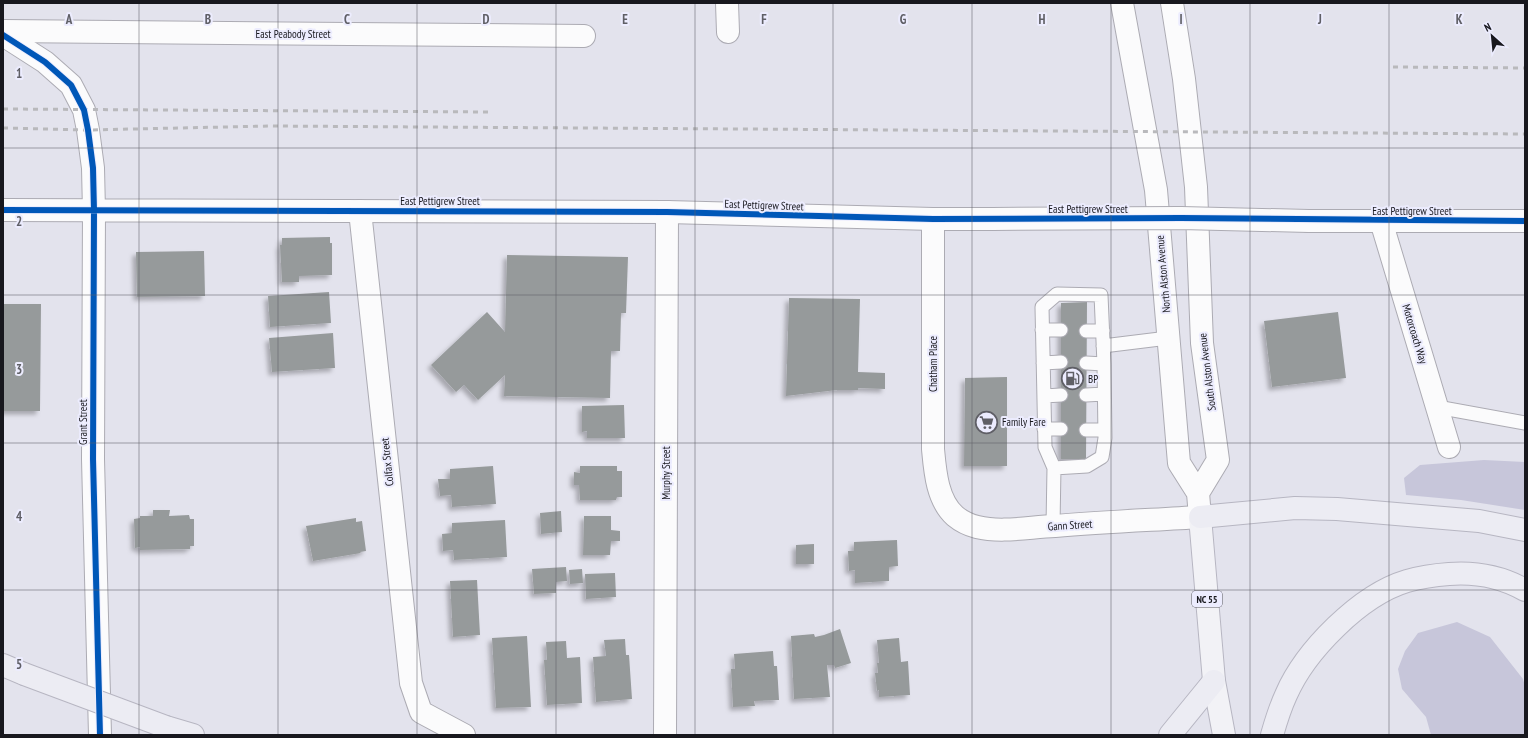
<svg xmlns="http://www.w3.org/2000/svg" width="1528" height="738" viewBox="0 0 1528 738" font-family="'PT Sans Narrow',sans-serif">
<defs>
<filter id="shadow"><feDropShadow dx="-3.5" dy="3.5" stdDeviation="2" flood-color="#0004"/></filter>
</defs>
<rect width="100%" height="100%" fill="#e3e3ed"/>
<!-- green -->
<path fill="#c7c6da" d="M1484,460L1525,462V510L1461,500L1406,495L1404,478L1420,465Z
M1457,622L1490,637L1523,679L1525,686V735H1431L1426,717L1402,689L1398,669L1405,651L1418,633Z"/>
<!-- building -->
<path fill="#969a9b" filter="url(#shadow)" d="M330,237V243H332V275L299,276V282H282L280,245H282V238Z
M204,251L205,296L137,297L136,252Z
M507,255L628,257L626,313H621L620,351H611L610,398L504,396L505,375L478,400L464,385L456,392L431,365L487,312L505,332Z
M329,292L331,323L270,327L268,296Z
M789,298L860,299L858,372L885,373V389L858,388V390H837L786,396Z
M1087,302L1086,459H1061V303Z
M3,304H41L40,411H3Z
M1338,312L1346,378L1272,387L1264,321Z
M333,333L335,368L272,372L269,338Z
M1007,377V466H964L965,378Z
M624,405L625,438H587V431L582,432V406Z
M493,466L496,504L452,507L451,495L440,496L438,479H450V469Z
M580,466H617V471H622V497H617L616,500H580L579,485H574V472L580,473Z
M153,510H170L169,516L189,515L190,519H194V546H190V549L140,550V547L135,548L134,519L140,518V516H153Z
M561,511L562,532L541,534L540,513Z
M584,516H611V530L620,531V541H611L610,555H583Z
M356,518V522L362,521L366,551L360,552L361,553L313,561L306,526Z
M505,520L507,557L454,560L453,550L443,551L442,534L452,533V523Z
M897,540L898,566L889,567V581L855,583V570L849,571L848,551H854V542Z
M814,544V564H796V545Z
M566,567L567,581L556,582V593L534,594L532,569Z
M582,569L583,583L570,584L569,570Z
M615,573L616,597L586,599L585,574Z
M477,580L480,635L453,637L450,581Z
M840,629L851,663L835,668L834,665H827L830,697L794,699L791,636L814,634L815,637L824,635Z
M527,636L531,707L496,708L492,638Z
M899,638L901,662L908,661L910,695L879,697V690L877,691L875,673H878L877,663H879L877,640Z
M625,639L626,655H629L632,699L596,702L593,657L606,656L604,640Z
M566,641L567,658L580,657L582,703L547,705L544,660H547L546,642Z
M773,651L774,666H777L779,700L754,701L755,706L733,707L731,669H735L734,654Z"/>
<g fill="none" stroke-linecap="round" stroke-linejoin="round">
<defs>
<path id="service" d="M1042,330H1061
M1086,331H1103
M1103,346L1168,338
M1043,363L1061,362
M1086,363L1104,364
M1086,395L1104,394
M1044,396L1061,395
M1437,407L1525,423
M1044,429H1061
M1086,430H1104
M1053,526L1054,468L1045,447L1042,307L1057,294L1101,295L1104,364L1105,438L1102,457L1087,466L1054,468"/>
<path id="minor" d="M727,3L728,32
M3,31L584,36
M360,211L411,683L421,712L464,735
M1381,221L1449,447
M665,735L667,212"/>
<path id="tertiary" d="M3,35L45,62L71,85L84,110L88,130L93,168L94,211L93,459L100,735
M3,210L667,212L933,219H992
M933,219V449C935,471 937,500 955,516C961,521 969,525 977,527C1002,533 1029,527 1055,526C1103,522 1152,520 1200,517
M1309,221H1525"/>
<path id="secondary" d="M1122,3L1156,190L1179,463L1198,493
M1172,3L1184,79L1196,187L1202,343L1218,460L1198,493L1200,517"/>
<path id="primary" d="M1200,517L1214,681L1224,735"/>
<path id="motorway" d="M1200,517L1295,508L1337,509L1479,521L1525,530
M3,665L24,674
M166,727L193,735
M1170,735L1214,681
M1272,735C1276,721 1280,708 1286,695C1305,651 1360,595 1407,581C1421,577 1435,575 1449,574C1475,572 1502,577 1525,590"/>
</defs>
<!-- service casing -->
<use href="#service" stroke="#acabb3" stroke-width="15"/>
<!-- minor casing -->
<use href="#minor" stroke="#acabb3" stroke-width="24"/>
<!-- tertiary casing -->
<use href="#tertiary" stroke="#acabb3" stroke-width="24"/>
<!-- secondary casing -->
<use href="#secondary" stroke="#acabb3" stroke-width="24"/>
<!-- primary casing -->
<use href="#primary" stroke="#b7b6c2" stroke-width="24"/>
<!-- motorway casing -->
<use href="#motorway" stroke="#b7b6c2" stroke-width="24"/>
<!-- service -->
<use href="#service" stroke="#fbfbfc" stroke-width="13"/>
<!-- minor -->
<use href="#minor" stroke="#fbfbfc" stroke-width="22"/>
<!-- tertiary -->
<use href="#tertiary" stroke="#fbfbfc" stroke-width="22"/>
<!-- secondary -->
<use href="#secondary" stroke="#fbfbfc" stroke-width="22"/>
<!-- primary -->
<use href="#primary" stroke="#f2f2f6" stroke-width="22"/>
<!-- motorway -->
<use href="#motorway" stroke="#ececf3" stroke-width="22"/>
<!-- rail -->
<path stroke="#b9b9bc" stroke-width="3" stroke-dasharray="5 5" stroke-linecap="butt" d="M1393,67L1525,68
M3,109L491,112
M3,128L88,130L270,126L1525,134"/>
<defs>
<path id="tertiary-bridge" d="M992,219L1181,218L1309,221"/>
<path id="motorway-bridge" d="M24,674L166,727"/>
</defs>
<!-- tertiary-bridge casing -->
<use href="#tertiary-bridge" stroke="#acabb3" stroke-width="24" stroke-linecap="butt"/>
<!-- motorway-bridge casing -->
<use href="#motorway-bridge" stroke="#b7b6c2" stroke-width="24" stroke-linecap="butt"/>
<!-- tertiary-bridge -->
<use href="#tertiary-bridge" stroke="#fbfbfc" stroke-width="22"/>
<!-- motorway-bridge -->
<use href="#motorway-bridge" stroke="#ececf3" stroke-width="22"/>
<defs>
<path id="cycleway" d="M3,35L45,62L71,85L84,110L88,130L93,168L94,211L93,459L100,735
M3,210L667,212L933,219L1181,218L1525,221"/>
</defs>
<!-- cycleway casing -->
<use href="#cycleway" stroke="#ececfe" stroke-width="8"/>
<!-- cycleway -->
<use href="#cycleway" stroke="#0057b8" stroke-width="6"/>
</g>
<!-- grid -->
<path fill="none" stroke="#5f5f66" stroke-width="1" stroke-opacity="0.55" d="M139,3V735M278,3V735M417,3V735M556,3V735M695,3V735M833,3V735M972,3V735M1111,3V735M1250,3V735M1389,3V735M3,148H1525M3,295H1525M3,443H1525M3,590H1525"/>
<!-- icons -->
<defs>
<symbol id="fuel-ring" viewBox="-11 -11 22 22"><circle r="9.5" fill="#ececfe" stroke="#5f5f66" stroke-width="1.5"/><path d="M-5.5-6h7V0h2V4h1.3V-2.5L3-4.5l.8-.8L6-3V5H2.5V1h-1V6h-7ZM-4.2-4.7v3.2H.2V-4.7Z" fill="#5f5f66"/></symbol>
<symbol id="supermarket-ring" viewBox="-11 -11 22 22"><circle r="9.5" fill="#ececfe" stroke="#5f5f66" stroke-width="1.5"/><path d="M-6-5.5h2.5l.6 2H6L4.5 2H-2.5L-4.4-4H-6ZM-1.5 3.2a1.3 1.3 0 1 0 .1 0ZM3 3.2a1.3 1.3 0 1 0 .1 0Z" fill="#5f5f66"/></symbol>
</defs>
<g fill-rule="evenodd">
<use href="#fuel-ring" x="1060" y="366" width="25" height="25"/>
<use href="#supermarket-ring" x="974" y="410" width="25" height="25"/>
</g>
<g text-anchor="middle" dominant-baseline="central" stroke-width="4" stroke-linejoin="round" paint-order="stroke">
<!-- shield labels -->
<rect fill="#ececfe" stroke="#585861" stroke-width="1" x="1192" y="591" width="30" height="16" rx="3"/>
<g font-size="10" font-weight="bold" fill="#18181e">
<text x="1207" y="599">NC 55</text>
</g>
<!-- street labels -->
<g font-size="11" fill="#18181e" stroke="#ececfe">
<text x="293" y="34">East Peabody Street</text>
<text x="440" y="201">East Pettigrew Street</text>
<text transform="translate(764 205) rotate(2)">East Pettigrew Street</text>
<text x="1088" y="209">East Pettigrew Street</text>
<text x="1412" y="211">East Pettigrew Street</text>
<text transform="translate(1163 274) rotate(-95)">North Alston Avenue</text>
<text transform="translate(1415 334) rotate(73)">Motorcoach Way</text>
<text transform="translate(933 364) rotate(-90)">Chatham Place</text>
<text transform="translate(1207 372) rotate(-97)">South Alston Avenue</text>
<text transform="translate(83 422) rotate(-90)">Grant Street</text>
<text transform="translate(387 462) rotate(-96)">Colfax Street</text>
<text transform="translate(666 473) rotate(-90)">Murphy Street</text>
<text transform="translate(1070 525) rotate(-4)">Gann Street</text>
</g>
<!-- poi labels -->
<g font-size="11" fill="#18181e" stroke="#ececfe" text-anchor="start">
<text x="1088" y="379">BP</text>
<text x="1002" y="422">Family Fare</text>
</g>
</g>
<g font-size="13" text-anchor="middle" font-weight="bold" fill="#5f5f66" stroke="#ececfe" stroke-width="4" stroke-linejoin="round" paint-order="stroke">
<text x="69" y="24">A</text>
<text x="208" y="24">B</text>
<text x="347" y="24">C</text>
<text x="486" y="24">D</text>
<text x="625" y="24">E</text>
<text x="764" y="24">F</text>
<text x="903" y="24">G</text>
<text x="1042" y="24">H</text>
<text x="1181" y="24">I</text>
<text x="1320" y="24">J</text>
<text x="1459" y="24">K</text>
<text x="19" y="78">1</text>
<text x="19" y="226">2</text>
<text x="19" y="374">3</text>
<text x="19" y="521">4</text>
<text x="19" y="669">5</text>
</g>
<!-- border -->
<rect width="1528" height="738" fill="none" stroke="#18181e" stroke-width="8"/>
<!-- north arrow -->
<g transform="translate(1492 36) rotate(333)" stroke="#ececfe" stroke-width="3" paint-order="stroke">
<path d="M0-3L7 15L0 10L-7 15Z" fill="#18181e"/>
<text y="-6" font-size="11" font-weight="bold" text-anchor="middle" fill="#18181e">N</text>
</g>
</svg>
